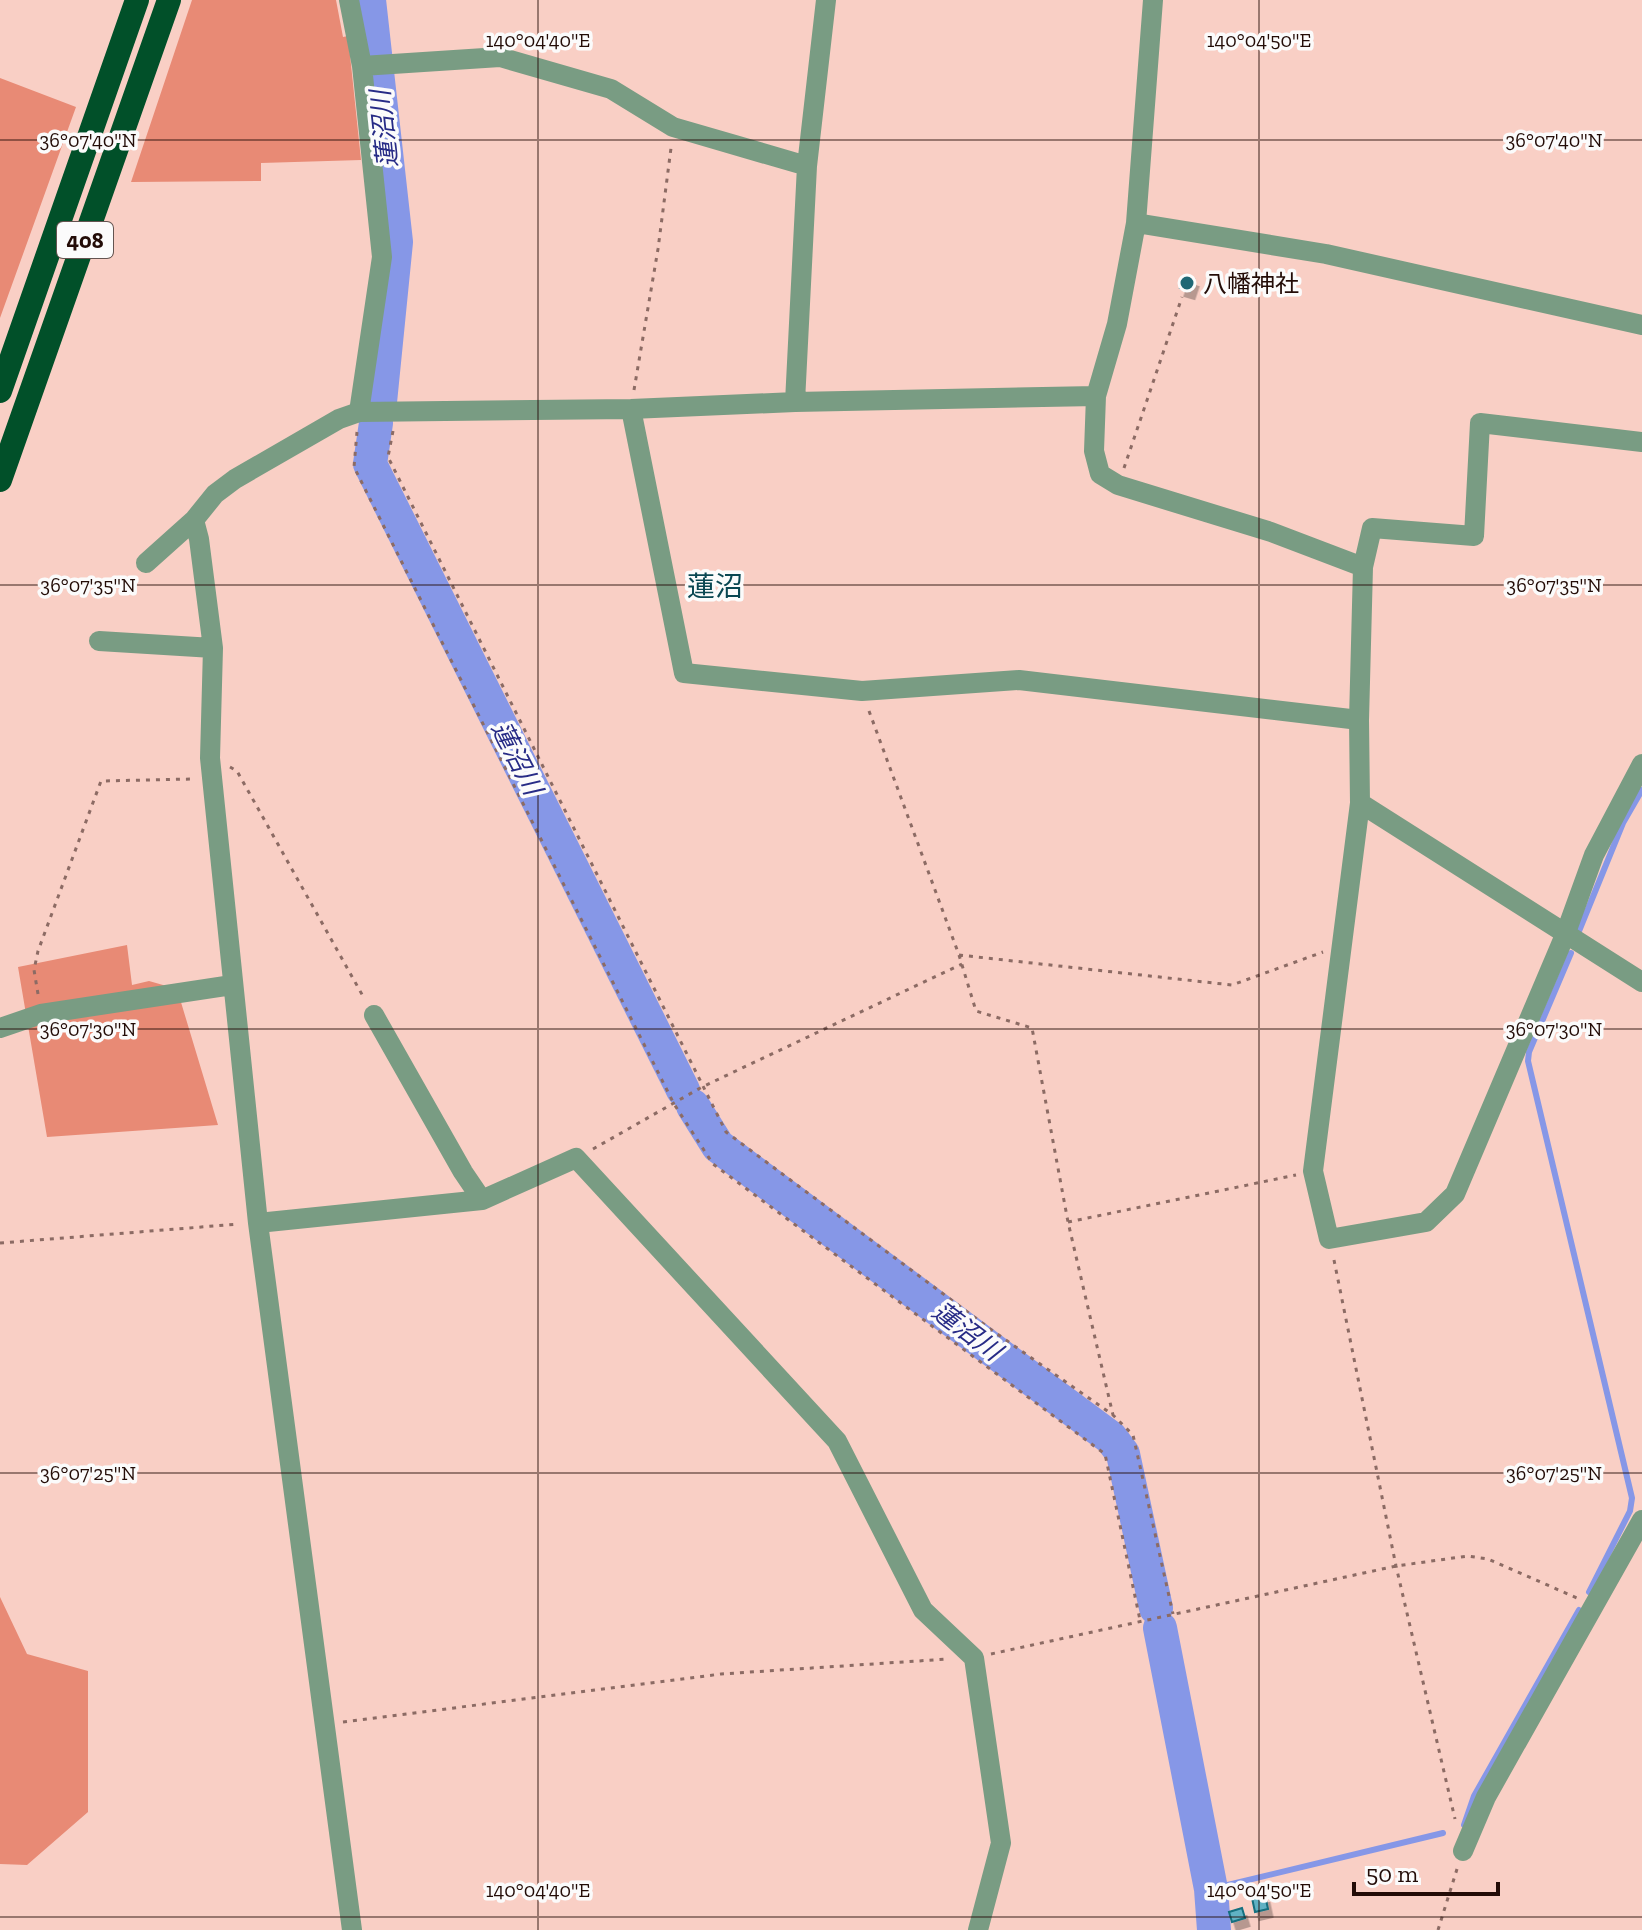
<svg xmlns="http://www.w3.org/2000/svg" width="1642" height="1930" viewBox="0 0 1642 1930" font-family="'Zilla Slab','Noto Sans JP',serif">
<defs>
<filter id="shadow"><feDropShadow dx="4.5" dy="8" stdDeviation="0" flood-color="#0004"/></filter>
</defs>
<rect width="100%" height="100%" fill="#f9cfc5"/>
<!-- forest -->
<path fill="#e88a75" d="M192,0H336L343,37L348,36L361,160L261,163V181L131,182Z
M0,78L76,107L0,318Z
M127,945L132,985L149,981L177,989L218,1125L47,1137L18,967Z
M0,1597L27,1654L88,1671V1812L27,1865L0,1864Z"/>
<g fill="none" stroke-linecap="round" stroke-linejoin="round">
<!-- stream -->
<path stroke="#8697e7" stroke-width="6" d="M1579,931L1623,823L1642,790
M1571,953L1529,1052L1528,1061L1632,1498L1630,1511L1589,1592
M1464,1825L1474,1796L1579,1610
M1211,1889L1443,1833"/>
<!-- river -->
<path stroke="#8697e7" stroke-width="34" d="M369,0L396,242L380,402
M376,423L370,464L683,1090
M693,1106L718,1146L1111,1438L1123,1454L1156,1608
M1160,1628L1211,1889L1214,1930"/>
</g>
<!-- building -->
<path fill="#61b1c3" stroke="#136f7f" stroke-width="2" filter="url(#shadow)" d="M1184,276L1194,279L1190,291L1180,288Z
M1265,1895L1268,1909L1255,1912L1252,1898Z
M1242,1908L1245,1918L1232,1922L1229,1912Z"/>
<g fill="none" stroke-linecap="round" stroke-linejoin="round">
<!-- path -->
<path stroke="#8c6b64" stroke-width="3" stroke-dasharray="4 6" stroke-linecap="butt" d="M634,390L658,249L671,148
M393,431L388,457L726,1132L993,1331L1113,1415L1133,1435L1173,1614
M357,432L354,467L674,1104L713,1164L1105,1454L1140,1620
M1124,468L1182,297
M869,711L959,955L976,1011L1032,1028L1068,1222L1113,1415
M230,767L237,771L364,998
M959,955L1232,985L1323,952
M38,994L34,970L38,951L101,781L192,779
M593,1149L702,1087L962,964
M1068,1222L1296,1175
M0,1243L239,1224
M1334,1260L1396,1566L1455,1819
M991,1654L1396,1566L1468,1556L1488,1559L1577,1598
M343,1722L721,1674L948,1659
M1438,1930L1457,1869"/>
<!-- minor -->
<path stroke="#799c83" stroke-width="20" d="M349,0L362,66L382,257L359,412
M362,66L500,57L611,89L673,127L807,166
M1136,223L1326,254L1642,325
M1096,396L1094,451L1100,474L1118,485L1271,532L1363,567L1359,720L1360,803L1642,982
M795,402L1096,396L1117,324L1136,223L1153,0
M631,409L684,673L862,691L1019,680L1359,720
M194,520L199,539L213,648L210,758L258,1223L352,1930
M146,563L194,520L215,494L235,479L339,419L359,412L631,409L795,402L807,166L826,0
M1363,567L1372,528L1474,536L1480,423L1642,442
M99,641L213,648
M1360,803L1313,1171L1329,1239L1426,1222L1455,1194L1565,935L1594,855L1642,764
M374,1015L463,1172L482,1200
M0,1028L41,1014L232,985
M258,1223L482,1200L576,1158L837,1441L923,1610L974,1658L1001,1843L978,1930
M1463,1851L1486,1797L1642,1520"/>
<!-- highway -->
<path stroke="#015029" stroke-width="24" d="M0,391L137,0
M0,480L169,0"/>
</g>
<!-- ticks -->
<path fill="none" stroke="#230c07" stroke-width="2" stroke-opacity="0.45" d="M538,0V1930M1259,0V1930M0,140H1642M0,585H1642M0,1029H1642M0,1473H1642M0,1917H1642"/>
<!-- markers -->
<circle fill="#206775" stroke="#fbfbfb" stroke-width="3" cx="1187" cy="283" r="8"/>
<g text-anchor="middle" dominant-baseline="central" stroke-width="7" stroke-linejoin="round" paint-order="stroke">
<!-- shield labels -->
<rect fill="#fbfbfb" stroke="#645450" stroke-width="2" x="57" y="222" width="56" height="36" rx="6"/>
<g font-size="22" font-weight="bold" fill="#230c07">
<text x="85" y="240">408</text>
</g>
<!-- poi labels -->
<g font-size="24" fill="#230c07" stroke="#fbfbfb" text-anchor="start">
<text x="1203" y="283">八幡神社</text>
</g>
<!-- water labels -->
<g font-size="26" font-style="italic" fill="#272b86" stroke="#fbfbfb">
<text transform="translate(384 129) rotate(-96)">蓮沼川</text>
<text transform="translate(517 758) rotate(63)">蓮沼川</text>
<text transform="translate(967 1331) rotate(37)">蓮沼川</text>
</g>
<!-- quarter labels -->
<g font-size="28" fill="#0a4752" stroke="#fbfbfb">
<text x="715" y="586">蓮沼</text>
</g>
</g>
<g font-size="20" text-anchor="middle" fill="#230c07" stroke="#fbfbfb" stroke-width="7" stroke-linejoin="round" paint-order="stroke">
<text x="538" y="47">140°04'40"E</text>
<text x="1259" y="47">140°04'50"E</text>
<text x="88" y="147">36°07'40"N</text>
<text x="1554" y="147">36°07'40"N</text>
<text x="88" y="592">36°07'35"N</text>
<text x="1554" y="592">36°07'35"N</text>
<text x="88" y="1036">36°07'30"N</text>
<text x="1554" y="1036">36°07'30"N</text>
<text x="88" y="1480">36°07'25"N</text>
<text x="1554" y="1480">36°07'25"N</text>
<text x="538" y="1897">140°04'40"E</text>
<text x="1259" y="1897">140°04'50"E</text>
</g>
<!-- scale -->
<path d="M1354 1882v12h144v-12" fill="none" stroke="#230c07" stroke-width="4"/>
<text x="1366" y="1882" font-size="24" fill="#230c07" stroke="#fbfbfb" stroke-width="6" paint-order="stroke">50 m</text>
</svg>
